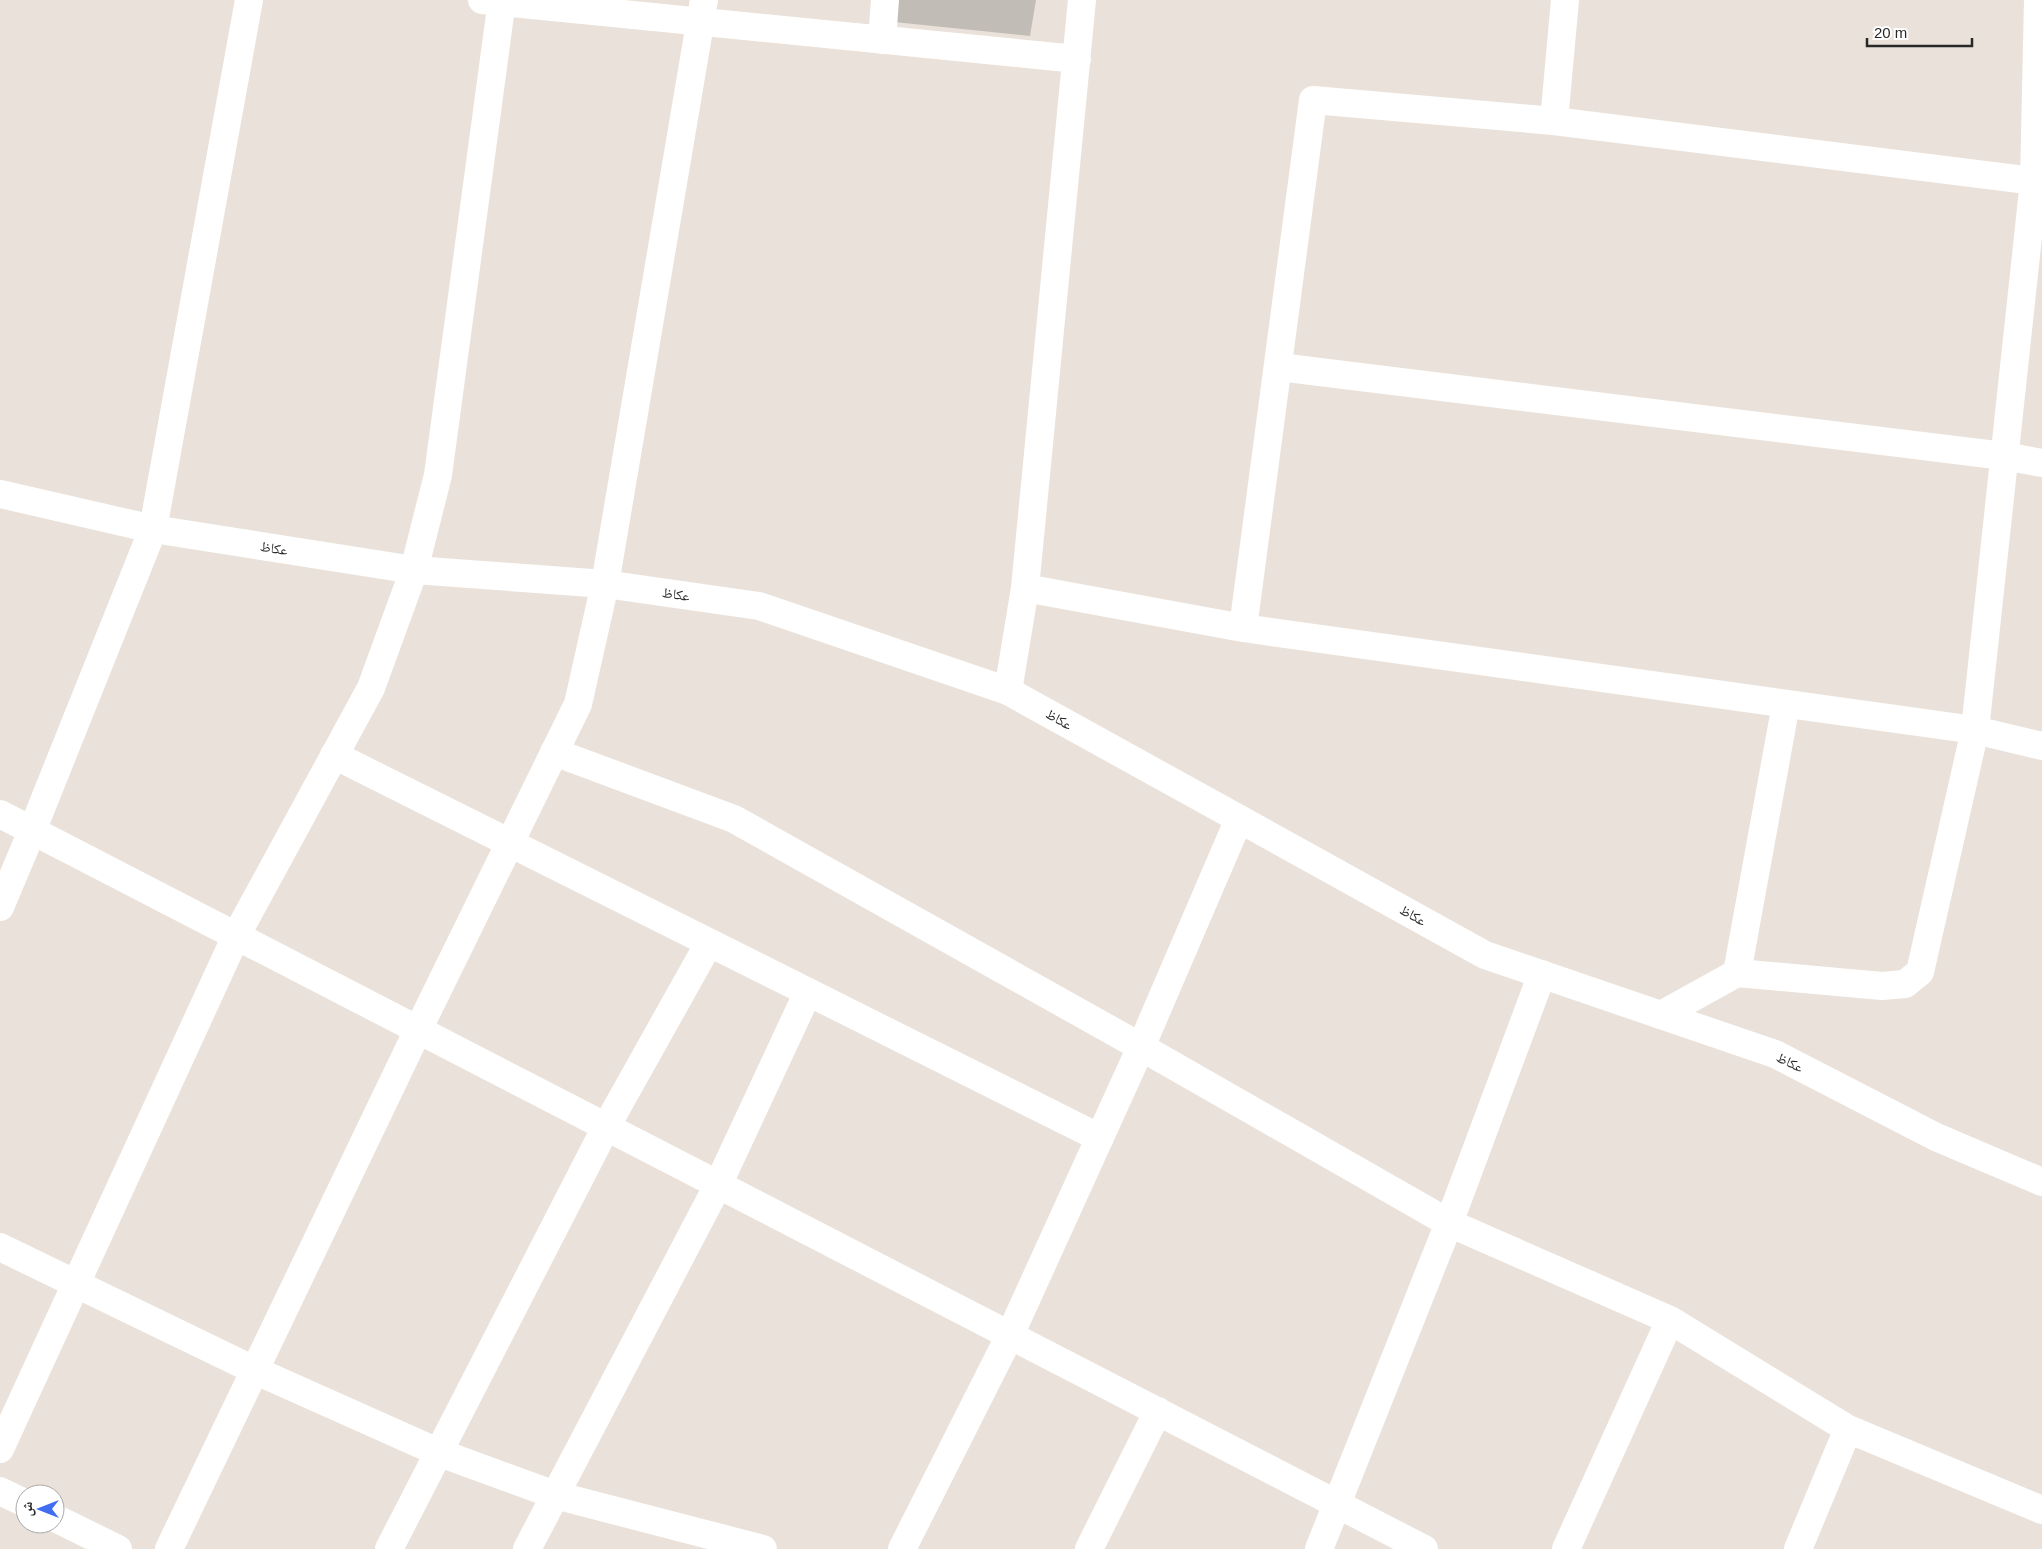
<svg xmlns="http://www.w3.org/2000/svg" width="2042" height="1549" viewBox="0 0 2042 1549" font-family="Arial,'Noto Naskh Arabic',sans-serif">
<rect width="100%" height="100%" fill="#eae2da"/>
<!-- building -->
<path fill="#c2bcb7" d="M896,0H1036L1030,36L894,22Z"/>
<g fill="none" stroke-linecap="round" stroke-linejoin="round">
<!-- street -->
<path stroke="#fff" stroke-width="28" d="M482,0L1077,59
M882,40L885,0
M1554,121L1565,0
M1279,367L2004,456L2042,463
M1025,588L1243,628L1975,730L2042,746
M1243,628L1313,100L1554,121L2042,182
M1008,691L1025,588L1082,0
M554,752L734,819L1141,1047L1449,1223L1670,1320L1848,1429L2042,1510
M334,755L1100,1138
M0,814L1424,1549
M0,907L32,831L153,529L249,0
M1737,973L1786,704
M1661,1015L1737,973L1882,986L1905,984L1920,972L1975,730L2034,181L2038,0
M0,1247L254,1370L440,1453L555,1495L763,1549
M0,1449L236,936L371,688L414,570L438,475L502,0
M0,1491L25,1503
M55,1518L118,1549
M169,1549L418,1030L578,704L605,584L704,0
M389,1549L606,1127L709,943
M527,1549L718,1185L808,992
M902,1549L1010,1335L1141,1047L1239,819
M1089,1549L1158,1411
M1319,1549L1449,1223L1542,974
M1566,1549L1670,1320
M1798,1549L1848,1429"/>
<!-- secondary -->
<path stroke="#fff" stroke-width="28" d="M0,494L153,529L414,570L605,584L759,606L1008,691L1485,955L1775,1054L1936,1137L2042,1182"/>
</g>
<g text-anchor="middle" dominant-baseline="central" stroke-width="4.5" stroke-linejoin="round" paint-order="stroke">
<!-- street labels -->
<g font-size="14" fill="#282828" stroke="#fff">
<text transform="translate(274 548) rotate(9)">عكاظ</text>
<text transform="translate(676 594) rotate(8)">عكاظ</text>
<text transform="translate(1059 719) rotate(29)">عكاظ</text>
<text transform="translate(1413 915) rotate(29)">عكاظ</text>
<text transform="translate(1790 1062) rotate(26)">عكاظ</text>
</g>
</g>
<!-- north arrow -->
<g transform="translate(40 1509) rotate(270)"><circle r="24" fill="#ffffff" stroke="#a9a9a9"/>
<path d="M0-4L9 19L0 12L-9 19Z" fill="#416df0"/>
<text y="-8" font-size="14" font-weight="bold" text-anchor="middle" fill="#282828">ش</text>
</g>
<!-- scale -->
<path d="M1867 38v8h105v-8" fill="none" stroke="#282828" stroke-width="2.5"/>
<text x="1874" y="38" font-size="15" fill="#282828" stroke="#ffffff" stroke-width="4" paint-order="stroke">20 m</text>
</svg>
